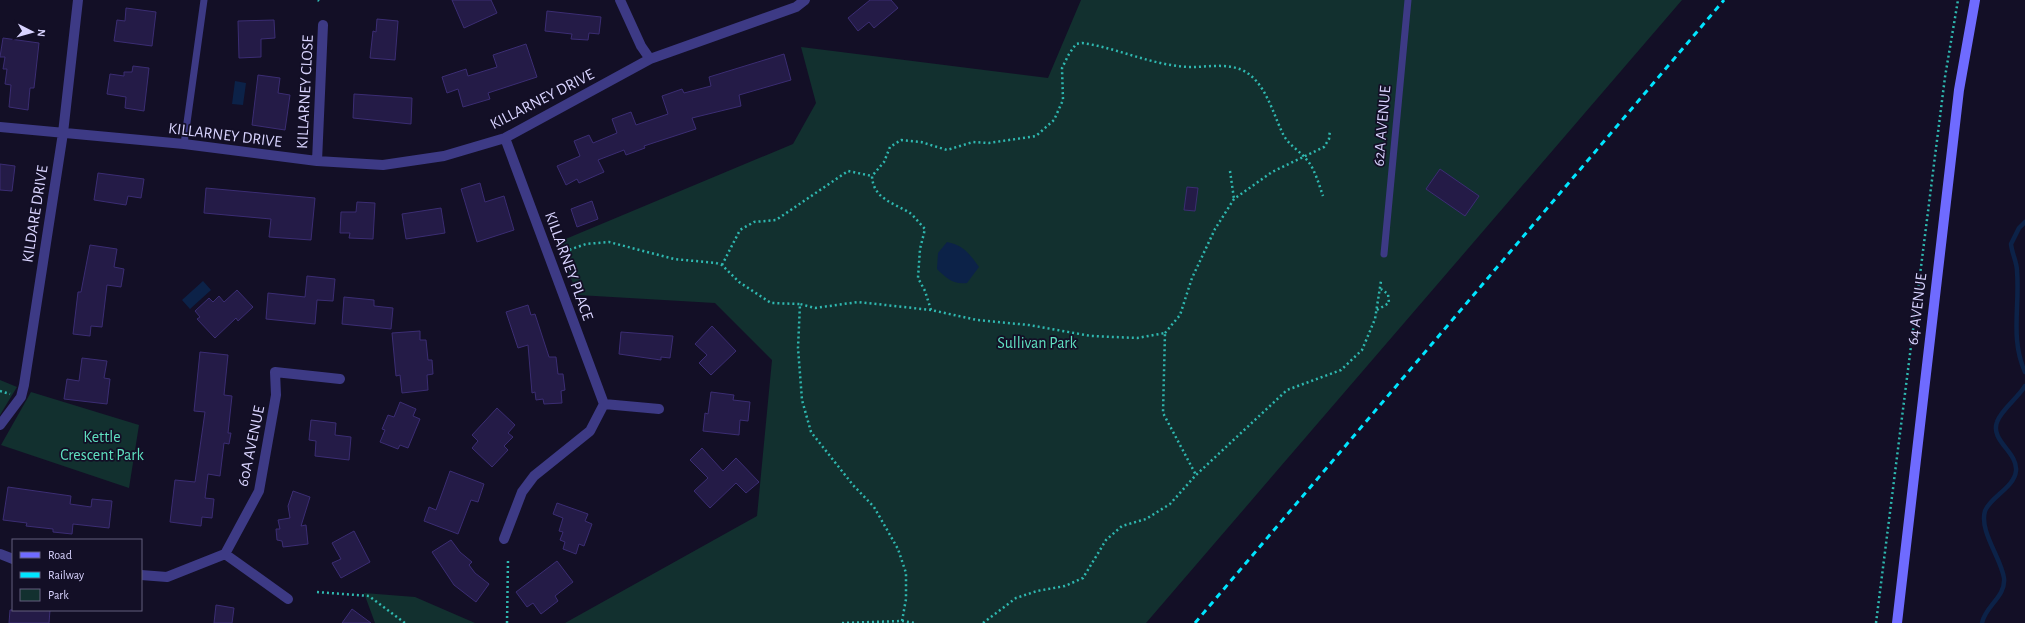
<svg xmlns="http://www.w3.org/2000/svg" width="2025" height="623" viewBox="0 0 2025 623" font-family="'Alegreya Sans',sans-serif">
<rect width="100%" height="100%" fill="#130f26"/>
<!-- green -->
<path fill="#12302f" d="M1081,0H1682L1146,623H565L757,516L772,360L715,303L578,295L556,243L793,144L816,103L801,47L1048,78Z
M0,380L17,387L0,415Z
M31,392L139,425L129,488L1,445Z
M364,593L415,597L475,623H375Z"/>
<!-- water -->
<path fill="#0c2248" d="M235,81L246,83L243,105L232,104Z
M947,242C963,245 970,254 979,267L967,283C954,285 946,278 937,269L938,253Z
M203,281L211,290L190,309L182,300Z"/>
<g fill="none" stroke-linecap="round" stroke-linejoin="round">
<!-- stream -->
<path stroke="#0c2248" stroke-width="4.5" d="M2025,222L2019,228L2011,244C2012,254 2017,262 2017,271C2020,306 2010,339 2025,372
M1982,623C1985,606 2006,597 2004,578C2001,558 1979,531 1985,511C1990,497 2014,488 2016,471C2018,452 1990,441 1997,422C2001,410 2018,398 2025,386"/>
</g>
<!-- building -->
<path fill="#241b47" stroke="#3b2d73" d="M452,0H491L497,13L464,28Z
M870,0H891L898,8L874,28L869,22L858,31L848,18Z
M126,8L156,12L152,46L114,41L117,20L125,21Z
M547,11L601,17L599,34L589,33L588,40L571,39L572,34L545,31Z
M377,19L398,21L395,60L370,58L373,31L376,32Z
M274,20L275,38L261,39V57L239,58L238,21Z
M3,38L39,43L34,88H30L28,110L9,107L11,85L5,84L7,69H3L5,57H0Z
M526,44L537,77L488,93L490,99L463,107L458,89L447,93L442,77L466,69L468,76L497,67L493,55Z
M784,54L791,80L739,95L741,106L692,118L696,129L644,146L645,148L626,155L624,150L598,160L604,172L579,183L577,179L566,185L557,166L580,156L574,141L589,135L593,143L617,133L612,119L631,112L636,125L668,114L662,96L682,89L684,93L711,86L709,77Z
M133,66L149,68L144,111L125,108L126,97L107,94L110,74L124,76V72H132Z
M258,75L280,78L278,93L290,95L285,130L252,125Z
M354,94L412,98L411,124L353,118Z
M0,164L15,166L12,191L0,190Z
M1440,169L1479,196L1465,216L1426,189Z
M98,173L144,179L141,198L128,196L126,205L94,200Z
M480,183L485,202L504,196L514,230L477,242L461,189Z
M1187,187L1198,188L1195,211L1184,210Z
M206,188L315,198L311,240L269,237L271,219L204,213Z
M592,201L598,219L577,227L571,209Z
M357,202L375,203L373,239L349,238L350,233H340L341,212H356Z
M441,208L445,233L406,239L402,214Z
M90,245L117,249L114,267L124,269L121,287L107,285L102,327L91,326L90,336L73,334L78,292H81Z
M307,276L335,279L333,301L317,300L315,324L266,319L268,293L305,297Z
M237,290L253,307L238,321L236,318L215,338L197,319L200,317L195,311L209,298L213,302L219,296L224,302Z
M344,297L374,300V306L393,308L391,329L342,324Z
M528,305L531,315L535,314L549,357H556L558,374H563L565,390L561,391L562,403L544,404L543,399L536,400L535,392L532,393L528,345L518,348L506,312Z
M712,326L736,351L711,375L699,363L707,355L695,344Z
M420,331V340H426L428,360H432L433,374L427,375L428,390L402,393L400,375L396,376L392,333Z
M621,332L673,336L670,358L661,357V360L619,354Z
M200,352L228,355L224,395L232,396L228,433H231L229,444L224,443L220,476L208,474L205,498L214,499L212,518L202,517L201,526L170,522L175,480L195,482L205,412L194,411Z
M82,358L107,361L104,378L110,379L107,404L64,399L67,379L79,381Z
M711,392L734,395L733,400L750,402L748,421L740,420L739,435L703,431L705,413L708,414Z
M400,402L416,409L413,416L420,419L408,448L400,445L398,449L380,442L385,430L382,429L388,415L394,417Z
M497,408L515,425L508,433L513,437L504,446L508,450L492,467L472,448L478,441L472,435Z
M311,420L336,423L335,435L351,437L349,460L315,456L316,441L309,440Z
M702,448L723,471L736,458L759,482L746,493L736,483L710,508L694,491L708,478L690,460Z
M450,471L484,484L478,502L471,500L458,534L424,521L429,507L436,510Z
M8,487L71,496L70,504L91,507L92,499L112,501L109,528L73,524L72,534L53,532V529L26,526L27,523L3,520Z
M293,491L310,497L301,526L306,525L308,544L283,547L282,541L277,540L276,529H280L278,520L290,518L288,506Z
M557,503L588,514L585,521L592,524L584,546L579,544L576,554L563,549L565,542L560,540L563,532L559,531L563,518L553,514Z
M354,531L370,562L341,578L332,563L341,559L332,543Z
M451,540L460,552L472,562L469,565L475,573L489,584L476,602L454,585L432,552Z
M557,561L573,582L555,596L558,601L541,614L533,603L527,607L516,592Z
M216,605L234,608L232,623H214Z
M352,609L371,623H342Z
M10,610H50L49,623H9Z"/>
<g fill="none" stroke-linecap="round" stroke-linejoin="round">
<!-- path -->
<path stroke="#2fb8b0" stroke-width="2.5" stroke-dasharray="2 3" stroke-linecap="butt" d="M318,0L319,1
M1230,171L1234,199
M560,253L586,244L609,242L674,259L716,263L722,265L739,282L771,303L800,304
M722,265L740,230L754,222L776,220L848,171L872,176
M931,310L925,291L918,278L920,249L925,229C920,224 915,217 910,213C894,203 873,199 872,176L884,162L890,147L901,140L921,142L947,150L973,142L989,143L1036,136L1054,120L1063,100L1062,68L1069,54L1076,44L1082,43C1119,48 1152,66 1191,67C1208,67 1226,63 1242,70C1266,81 1273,115 1284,136C1290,146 1300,151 1307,160C1315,169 1319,185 1323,196
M1377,310L1389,303L1388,294L1381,289
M1165,333L1180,315L1192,278L1215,229L1234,199L1272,172L1324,147L1329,139L1330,130
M0,391L10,394
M317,592L369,596L405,623
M902,621L906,599V573L898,549L874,507L853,485L811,432L802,400L798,348L800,304L815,308L858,302L931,310L977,320L1029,325L1091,336L1137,338L1165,333L1163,413L1196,475
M507,623L508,560
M842,623L902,621L916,623
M983,623L1016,598L1037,591L1065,586L1083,578L1106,540L1122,526L1146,519L1170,504L1196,475L1287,390L1341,370L1362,350L1375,319L1381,281
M1876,623L1945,77L1958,0"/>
<!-- service -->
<path stroke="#3d3a85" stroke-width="7" d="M184,144L204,0
M1384,254L1408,0"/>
<!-- minor -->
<path stroke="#3d3a85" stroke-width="10" d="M620,0L641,46L650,59
M0,127L184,144L317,161L383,165L444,156L505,138L650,59L796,7L805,0
M317,161L323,25
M604,404L659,409
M0,425L21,397L24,385L63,133L78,0
M504,539L522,492L534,476L590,431L604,404L505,138
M0,554L13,559
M225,554L259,491L276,395L275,372L340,379
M225,554L288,599
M141,575L167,577L225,554"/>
<!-- secondary -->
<path stroke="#6f6bff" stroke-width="10" d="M1897,623L1959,90L1975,0"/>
<!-- rail -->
<path stroke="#00e5ff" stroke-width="3" stroke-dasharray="6 5" stroke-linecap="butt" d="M1195,623L1724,0"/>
</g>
<g text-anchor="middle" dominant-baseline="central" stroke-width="3.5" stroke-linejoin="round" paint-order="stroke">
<!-- street labels -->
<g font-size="16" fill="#d9d4ff" stroke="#130f26">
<text transform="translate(305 92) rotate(-87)">KILLARNEY CLOSE</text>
<text transform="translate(542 99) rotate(-27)">KILLARNEY DRIVE</text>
<text transform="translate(1382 126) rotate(-85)">62A AVENUE</text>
<text transform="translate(225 135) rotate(7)">KILLARNEY DRIVE</text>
<text transform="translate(35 214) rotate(-81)">KILDARE DRIVE</text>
<text transform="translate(569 266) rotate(70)">KILLARNEY PLACE</text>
<text transform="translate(1917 309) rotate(-83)">64 AVENUE</text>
<text transform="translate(251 446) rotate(-78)">60A AVENUE</text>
</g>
<!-- park labels -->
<g font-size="16" fill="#5fe0c0" stroke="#130f26">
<text x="1037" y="343">Sullivan Park</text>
<text x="102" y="437">Kettle<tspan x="102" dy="18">Crescent Park</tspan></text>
</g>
</g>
<!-- legend -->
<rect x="12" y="539" width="130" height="72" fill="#130f26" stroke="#625e7d"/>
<rect x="20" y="552" width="20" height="6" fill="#6f6bff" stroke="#625e7d"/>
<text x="48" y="559" font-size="12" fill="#d9d4ff">Road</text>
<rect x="20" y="572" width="20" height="6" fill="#00e5ff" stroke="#625e7d"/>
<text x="48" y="579" font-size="12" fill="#d9d4ff">Railway</text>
<rect x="20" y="589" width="20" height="12" fill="#12302f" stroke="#625e7d"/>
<text x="48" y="599" font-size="12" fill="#d9d4ff">Park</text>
<!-- north arrow -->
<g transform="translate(32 32) rotate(96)" stroke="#130f26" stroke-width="3" paint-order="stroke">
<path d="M0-3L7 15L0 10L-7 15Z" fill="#d9d4ff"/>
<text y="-6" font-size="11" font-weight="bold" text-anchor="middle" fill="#d9d4ff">N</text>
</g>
</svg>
